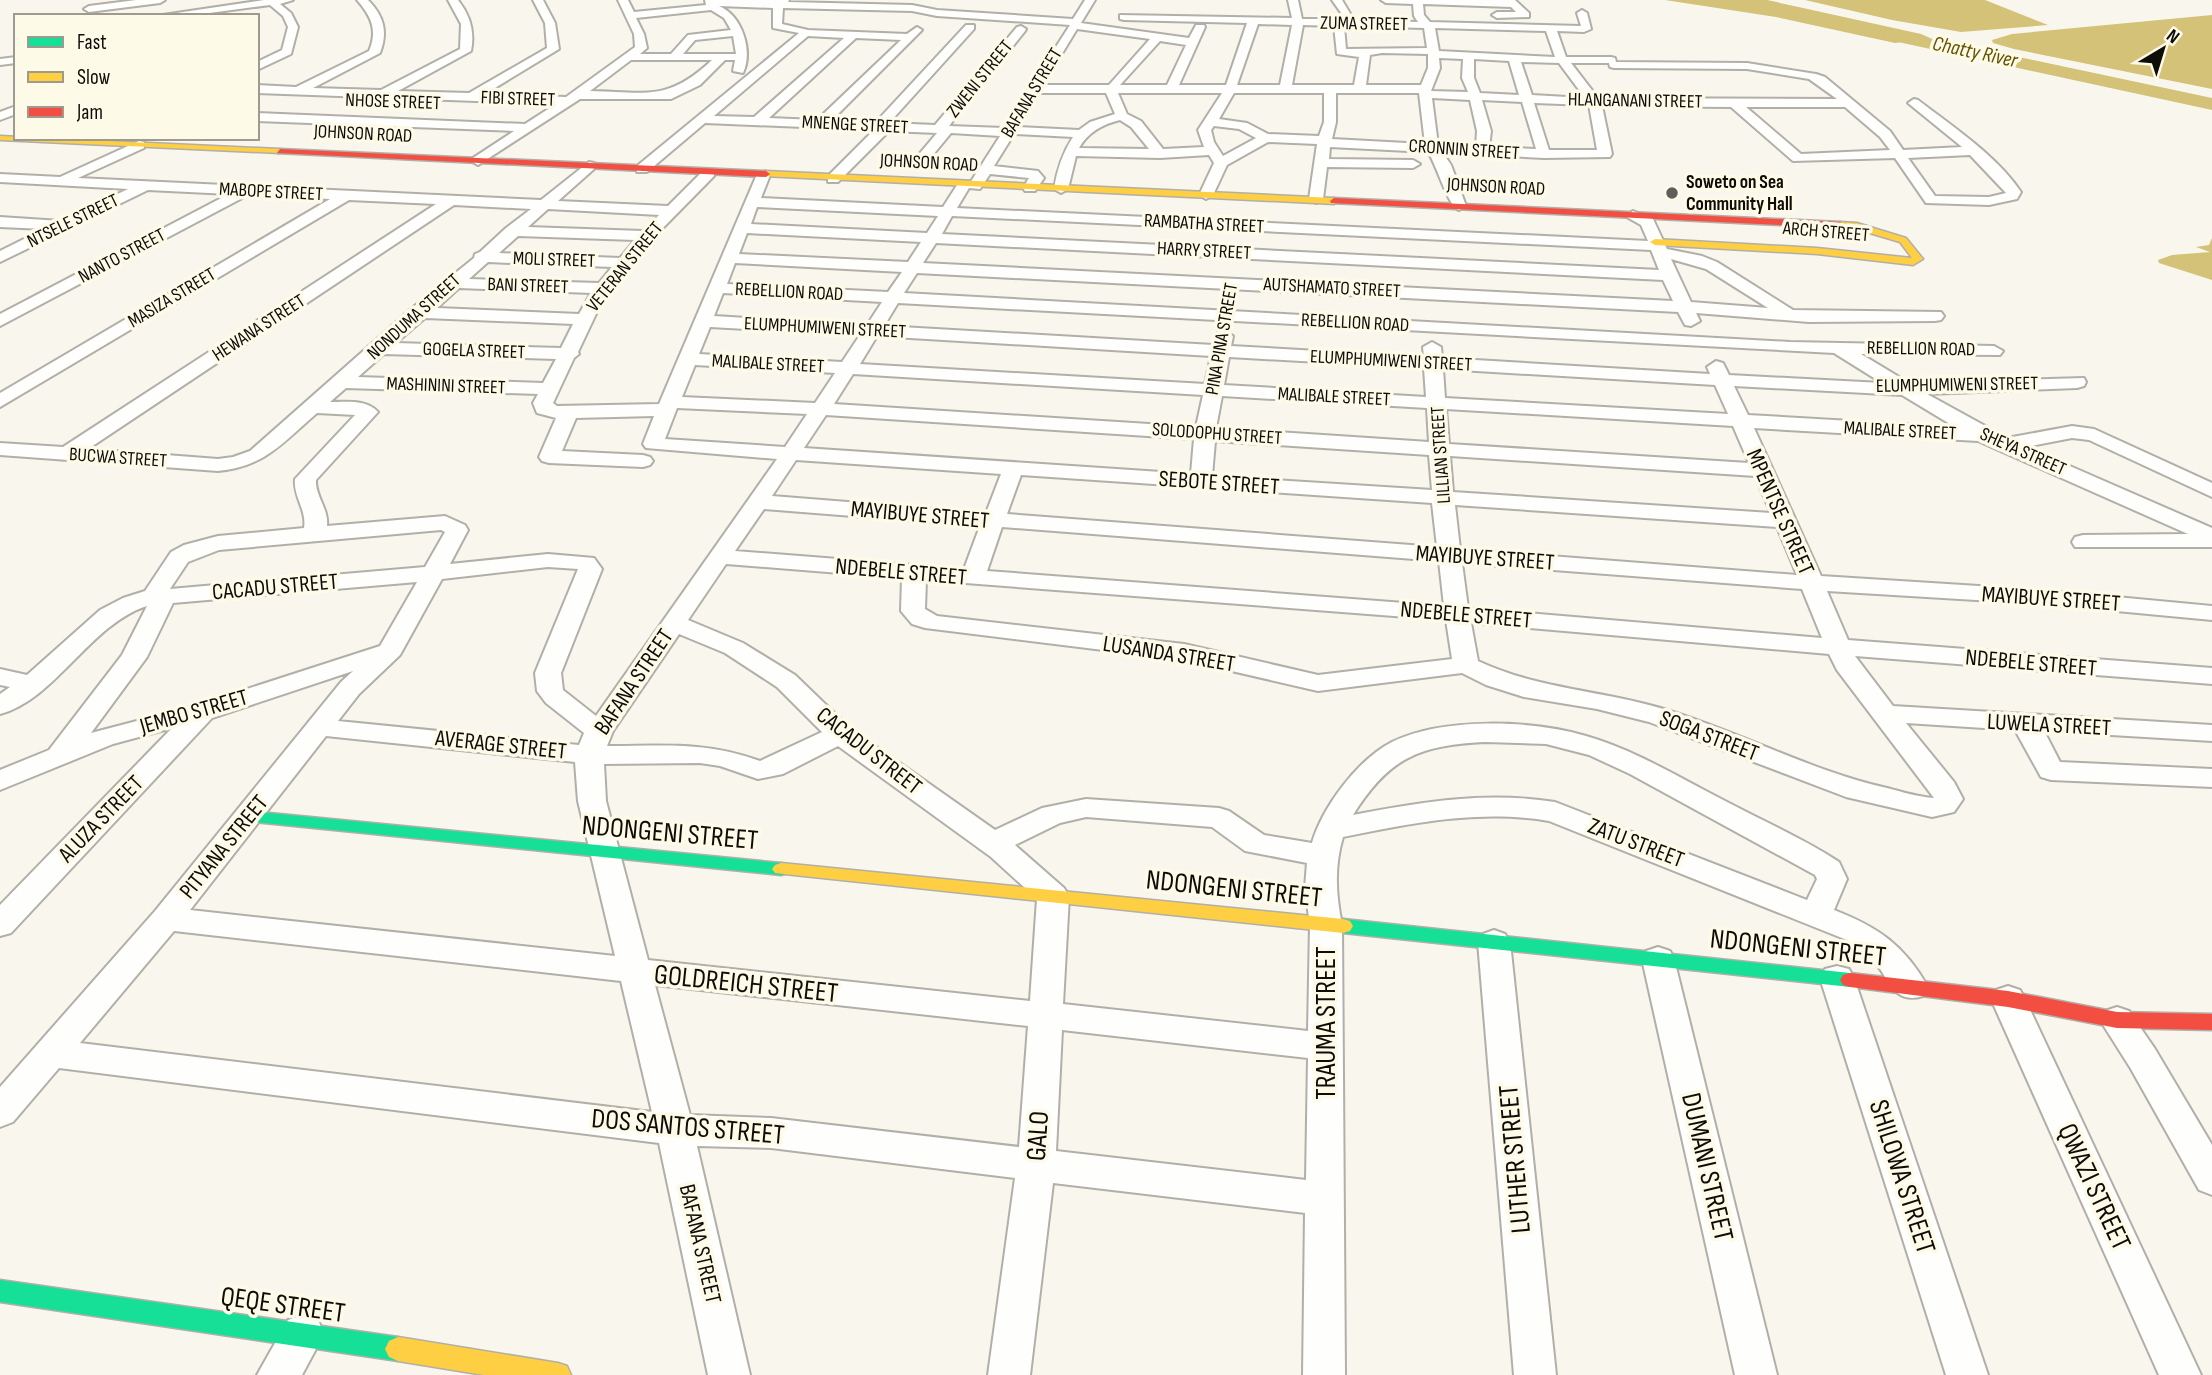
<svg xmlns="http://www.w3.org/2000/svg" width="2212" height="1375" viewBox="0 0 2212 1375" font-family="'Sofia Sans Condensed',sans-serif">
<rect width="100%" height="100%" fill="#f9f6ed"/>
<!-- water -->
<path fill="#d3c277" d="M1665,0H1767L1921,34L1930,38L1895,43L1776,17Z
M1805,0H1985L2048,25L1961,32L1892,20Z
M2212,15V89L2014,49L1993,43L1992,40L2012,34Z
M2212,238V280L2159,263L2158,260L2172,255L2210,252L2196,247L2209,245Z"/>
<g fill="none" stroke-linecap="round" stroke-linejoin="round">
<!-- river -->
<path fill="#d3c277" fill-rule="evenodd" d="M1858,23L2212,98V110L1852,32L1850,28L1852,24Z"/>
<defs>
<path id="street" d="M136,0H165L160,3L89,12L84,9L89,6Z
M264,0H293L280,4L291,13L298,27L291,54L257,70V62L282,50L288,27L283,16L270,5L187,16H156Z
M357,0H368C384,16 388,32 380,53L313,88L381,90L460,49L461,24L448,0H458C470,15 475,32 471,51L398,91L469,93L547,48L545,23L533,0H543L555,23L559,49L485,94L566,97L635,47L634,34L618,0H628L634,12L706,5L705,0H789L788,2L912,5L937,10L1073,19L1085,0H1095L1081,23L1189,38L1196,25H1204L1205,27L1179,85H1226L1247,23L1124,20L1120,19V15L1292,18L1288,0H1298L1302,19H1340L1344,17L1332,0H1342L1354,20L1418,22L1414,16L1413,4L1386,3L1381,0H1515L1529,13V17L1497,18L1492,15L1497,12H1516L1511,7L1423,4L1424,15L1430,22L1581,26L1577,13L1582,10L1587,13L1591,29L1584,32L1557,31L1566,57H1611L1615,58L1616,62L1747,63L1816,74L1825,77L1890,131L1903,150L1962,147L1908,103L1914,99L1918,100C1953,127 1996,155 2021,192L2017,199L1989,205L1926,203L1895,158L1793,161L1731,107L1602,106L1612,154L1610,157L1544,158L1443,153L1451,165L1466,206L1459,210C1448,207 1437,165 1428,152L1330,147L1329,159L1413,160L1420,164L1413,168L1327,167L1323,199L1316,203L1309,199L1317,144L1268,142L1227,165L1213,195L1206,199L1199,195L1214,163L1209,155L1160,158L1076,156L1068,189L1061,193L1054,189C1057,170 1062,154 1073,137L1014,134L994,166L1038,171L1044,178L1035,191H1025L1023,188L1029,178L990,174L980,189L969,188L957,208L1648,241L1641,225L1625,216L1633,211L1653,219L1667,249L1702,256L1717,262L1793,310L1941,312L1944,316L1941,320L1935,321L1809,322L1696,313L1700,321L1691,326L1685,325L1678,312L917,273L904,293L1790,342L1994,346L2003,351L2000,355L1861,354L1909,383L2084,378L2086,382L2084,386L2077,388L1927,394L2007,438L2072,426L2094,429L2212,483V497L2089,440L2072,438L2026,447L2212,528V547H2075L2072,542L2075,537L2083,535L2188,534L1978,441L1754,428L1821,576L2042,590L2212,606V620L2042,604L1827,591L1848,640L2212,668V684L1855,656L1893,706L2212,725V741L2044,731L2060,762L2212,769V787L2051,780L2041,777L2015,730L1906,723L1954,782L1963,799L1954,812L1932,817L1846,797L1649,722L1597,709L1524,697L1486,685L1462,673L1318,691L1184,660L925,628L912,624L901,611L902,578L726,564L688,620L743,643L795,675L850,728L995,830L1042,808L1086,799L1219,808L1229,811L1264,835L1312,843C1322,808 1357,760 1392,742C1443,717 1533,720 1586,736C1638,751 1683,780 1731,804C1767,823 1804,839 1839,862L1847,879L1834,910C1878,927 1904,945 1928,987L1923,996C1891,1006 1889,974 1870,957C1863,950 1854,946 1847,940L1549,821C1479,809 1412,823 1343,837C1334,867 1336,895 1342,925L1345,1375H1303L1305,1213L1053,1183L1030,1375H988L1015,1178L771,1148L697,1146L750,1375H708L659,1143L59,1068L13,1122L0,1127V1087L155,911L341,682L353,671L212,718L11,933L0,936V905L172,728L113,744L0,790V770L49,750L122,655L147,606C90,624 55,700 0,714V694L10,687L0,685V669L27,675L100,610L123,598L145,591L171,552L184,545L218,536L304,528C307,510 293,496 295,479L355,415L317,413C282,443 266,466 218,471L0,455V443L63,447L436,204L349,200L0,407V393L330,199L248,195L0,326V314L229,194L148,190L0,262V251L44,229L0,227V217L61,221L128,189L0,182V174L60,177L139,141L144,142V148L78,178L541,200L589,162L594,163V169L558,201L668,206L704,170H714V176L652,239L603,299L578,352L579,354L574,358L553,403L557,406L659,404L758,172H768L770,175L761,198L943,207L959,182L970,183L1000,136L951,133L927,162L922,163L915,159L937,133L889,131L838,182H828V176L874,130L705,123L647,172H637V166L799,33L773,28V8L719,6C743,16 753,52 743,73L733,71L735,60H725L700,85L671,99H580L478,165L471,161L473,158L514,131L257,121V113L525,124L556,104L257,93V85L296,87L369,51C378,30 371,16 357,0ZM783,8L912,11L937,16L1070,25L1004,128L949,126L1025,31L1026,29L1021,26L1017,27L935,125L889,123L974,29V25H966L875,123L831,121L922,30L917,27L907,34L808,30L782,24ZM711,10L724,18L731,30L688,35L671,54H640L647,48L644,34L636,18ZM1258,24L1292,25L1280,85H1237ZM1303,25L1334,26L1337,54L1359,57L1354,85H1292ZM1344,26L1424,28L1427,48L1346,49ZM1435,28L1546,31L1555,57L1439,51ZM1077,29L1150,39L1109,85H1043ZM733,36L736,54H683L695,40ZM808,36L844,38L754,117L714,116ZM856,38L901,40L817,120L769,118ZM1160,41L1186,45L1167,85H1120ZM1382,53L1428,54V68L1421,85H1366L1370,55ZM1439,58L1463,59L1462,78L1468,92L1431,91L1440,68ZM1474,59L1509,61L1519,95L1480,93L1474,78ZM631,60H712C668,102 646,92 590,91ZM1521,62L1559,63L1585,98L1532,95ZM1571,63H1609L1610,67L1614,68L1747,69L1809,79L1837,99L1598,98ZM1039,93H1106L1115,114L1090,122L1079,130L1018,127ZM1118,93H1222L1198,130L1204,147L1163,149L1141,121L1127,114ZM1234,93H1324V122L1319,136L1268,134L1247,123L1219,119ZM1336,93H1419L1425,144L1332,139L1336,122ZM1432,98L1470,100L1477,131L1476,147L1438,145ZM1482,100L1522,102L1536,149L1489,147L1491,131ZM1534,103L1589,105L1597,150H1549ZM1746,107H1845L1880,137L1890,150L1801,154ZM1120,120L1131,127L1149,149L1079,148C1088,132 1103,124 1120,120ZM1214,126L1239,129L1256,138L1223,156L1214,142L1211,130ZM1970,155L2006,193L1989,197L1935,196L1908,158ZM454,205L531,209L506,228L480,252L475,254L474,258L412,308L250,451L233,457L218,459L88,449ZM757,207L938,216L927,233L751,224ZM548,209L659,215L643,231L528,227ZM952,216L1651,250L1659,270L942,234ZM747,233L921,242L908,262L739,254ZM518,236L635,240L620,258L499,253ZM936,243L1663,280L1673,301L923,263ZM1671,259L1706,269L1768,308L1691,302ZM488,262L612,267L599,283L469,279ZM735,263L902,272L888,292L727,284ZM459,288L591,293L579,314L437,308ZM723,293L882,302L867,325L714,316ZM898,303L1834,353L1882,383L1729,375L1723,363L1716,361L1707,367L1710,374L1442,358L1441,347L1432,342L1423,347L1424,357L1231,346L1233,336L1224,331L1218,332L1213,345L884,326ZM425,318L573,324L561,348L396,343ZM710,327L860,335L842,362L699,354ZM877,336L1211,356L1205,384L860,364ZM384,354L556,359L543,383L358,377ZM1229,357L1424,368L1426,397L1224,385ZM695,365L835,373L815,403L682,397ZM1443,369L1715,385L1728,414L1445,398ZM853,374L1203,395L1196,427L834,404ZM1734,386L1902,395L1955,427L1748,415ZM346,388L538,394L533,403L537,413L556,418L539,457L542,461L549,463L643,467L650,465L653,461L650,457L643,455L562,451L576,418L654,416L643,444L646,448L777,459L596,716L563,690L561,673L602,569L594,558L548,554L450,564L468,530L465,525L445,516L327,526C329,509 315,496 316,480L378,412C367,399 346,402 330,402ZM1222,396L1427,408L1429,442L1216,428ZM677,408L807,414L785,447L665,439ZM1446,409L1733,426L1749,463L1449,444ZM826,415L1194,439L1191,474L804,448ZM1215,441L1429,455L1432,490L1212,476ZM1450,456L1755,476L1771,513L1453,492ZM796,460L1001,474L986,513L772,496ZM1021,475L1432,503L1437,547L1007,514ZM1455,505L1777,527L1797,575L1460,549ZM764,509L980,526L964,569L735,551ZM1002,527L1439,561L1444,606L987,571ZM441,530L445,532L425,567L170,589L188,562L219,550ZM1462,563L1802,589L1822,638L1468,608ZM548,567L578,569L535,673L537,691L546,703L584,733L579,745L338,721L359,694L400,655L442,579ZM926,580L1446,620L1452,659L1318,675L1184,644L937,616L925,609ZM417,582L380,646L194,706L91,733L147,657L173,603ZM1471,623L1829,654L1837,670L1934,798C1919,797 1902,792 1887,788C1811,771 1742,733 1667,710C1603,690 1540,690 1478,661ZM679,634L725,653L777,687L822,732L760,761C706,741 663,746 607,746L613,731ZM326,736L575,762L578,801L615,956L190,910ZM1486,742L1546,744L1589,755L1630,774L1815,875L1817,879L1807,900L1555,802C1486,791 1421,802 1353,815C1389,757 1420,745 1486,742ZM838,746L991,857L1037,899L1030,1001L648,960L606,801L604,764L700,763L720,766L758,779L783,774ZM1086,817L1212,827L1245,851L1307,863L1305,888L1310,925L1308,1031L1063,1004L1069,896L1064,888L1015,845L1060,823ZM174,931L621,981L652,1112L80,1043ZM655,985L1028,1026L1019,1147L771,1118L690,1115ZM1062,1030L1308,1058L1306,1180L1056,1151Z
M16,57V63L0,65V59Z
M16,106V114L0,120V112Z
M1494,930L1505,934L1510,942L1556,1375H1514L1478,942L1483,934Z
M1658,947L1670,951L1674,959L1777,1375H1735L1642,959L1646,951Z
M1837,966L1849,969L1854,978L1988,1375H1946L1820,978L1825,969Z
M2008,986L2020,990L2025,999L2201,1375H2159L1991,999L1996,990Z
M2117,1007L2129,1011L2155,1049L2212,1145V1195L2199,1190L2131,1069L2100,1020L2105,1011Z
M303,1315L318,1320L324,1334L302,1375H257L288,1320Z"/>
<path id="fast" d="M249,811L781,863L787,865L790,869L787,873L781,875L243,821L240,817L243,813Z
M1343,919L1850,973L1857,975L1860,980L1857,985L1850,987L1343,933L1336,931L1333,926L1336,921Z
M0,1280L398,1337L407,1341L411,1349L407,1357L398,1361L0,1302Z"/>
<path id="slow" d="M0,136L280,149L284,151L280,153L0,140Z
M766,171L1334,198L1338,201L1334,204L763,176V172Z
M1840,222L1857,223L1906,238L1923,259L1913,265L1817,254L1655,245L1650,242L1655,239L1817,248L1912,258L1900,242L1856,229L1837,227V223Z
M781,863L1343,919L1350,921L1353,926L1350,931L1343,933L775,873L772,869L775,865Z
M398,1337L558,1363L567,1366L571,1375H484L398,1361L389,1357L385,1349L389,1341Z"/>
<path id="jam" d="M280,149L766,171L770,174L766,177L277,153Z
M1334,198L1840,222L1845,225L1840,228L1331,203L1330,201Z
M1850,973L2008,991L2117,1012L2212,1014V1030L2117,1028L2008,1007L1850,987L1843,985L1840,980L1843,975Z"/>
</defs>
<!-- street casing -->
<use href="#street" stroke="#b1afa8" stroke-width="4"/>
<!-- fast casing -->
<use href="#fast" stroke="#b1afa8" stroke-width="3"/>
<!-- slow casing -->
<use href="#slow" stroke="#b1afa8" stroke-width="3"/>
<!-- jam casing -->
<use href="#jam" stroke="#b1afa8" stroke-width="3"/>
<!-- street -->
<use href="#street" fill="#fefefc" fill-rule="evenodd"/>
<!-- fast -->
<use href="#fast" fill="#16e098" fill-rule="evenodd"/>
<!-- slow -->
<use href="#slow" fill="#ffcf43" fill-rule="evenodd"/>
<!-- jam -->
<use href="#jam" fill="#f24e42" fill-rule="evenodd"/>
</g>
<!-- markers -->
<circle fill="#605e58" stroke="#fefae8" stroke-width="2.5" cx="1672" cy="193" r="7"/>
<g text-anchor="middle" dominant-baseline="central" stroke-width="7" stroke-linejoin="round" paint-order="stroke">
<!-- far-street labels -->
<g font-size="19" fill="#0d0c07" stroke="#fefae8">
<text transform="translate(1364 24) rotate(1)">ZUMA STREET</text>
<text transform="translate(980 79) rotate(-51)">ZWENI STREET</text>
<text transform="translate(1032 93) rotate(-59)">BAFANA STREET</text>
<text transform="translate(518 99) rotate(2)">FIBI STREET</text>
<text transform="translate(1635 101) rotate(1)">HLANGANANI STREET</text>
<text transform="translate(393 102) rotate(2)">NHOSE STREET</text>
<text transform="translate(855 125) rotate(3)">MNENGE STREET</text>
<text transform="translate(363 134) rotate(3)">JOHNSON ROAD</text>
<text transform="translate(1464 150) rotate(4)">CRONNIN STREET</text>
<text transform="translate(929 163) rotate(3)">JOHNSON ROAD</text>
<text transform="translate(1496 187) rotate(3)">JOHNSON ROAD</text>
<text transform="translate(271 192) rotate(3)">MABOPE STREET</text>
<text transform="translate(73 221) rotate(-26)">NTSELE STREET</text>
<text transform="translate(1204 224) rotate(3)">RAMBATHA STREET</text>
<text transform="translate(1826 232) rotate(5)">ARCH STREET</text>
<text transform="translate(1204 251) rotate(3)">HARRY STREET</text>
<text transform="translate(122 256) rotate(-28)">NANTO STREET</text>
<text transform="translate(554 260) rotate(2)">MOLI STREET</text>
<text transform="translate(625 267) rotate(-51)">VETERAN STREET</text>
<text transform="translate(528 286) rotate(2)">BANI STREET</text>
<text transform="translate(1332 288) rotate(3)">AUTSHAMATO STREET</text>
<text transform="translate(789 292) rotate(3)">REBELLION ROAD</text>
<text transform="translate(172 298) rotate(-31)">MASIZA STREET</text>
<text transform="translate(414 317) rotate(-42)">NONDUMA STREET</text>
<text transform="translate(1355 323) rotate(3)">REBELLION ROAD</text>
<text transform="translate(259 328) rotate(-33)">HEWANA STREET</text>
<text transform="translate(825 328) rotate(3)">ELUMPHUMIWENI STREET</text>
<text transform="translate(1222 339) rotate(-80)">PINA PINA STREET</text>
<text transform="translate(1921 349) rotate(1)">REBELLION ROAD</text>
<text transform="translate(474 351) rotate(2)">GOGELA STREET</text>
<text transform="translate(1391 361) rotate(3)">ELUMPHUMIWENI STREET</text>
<text transform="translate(768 364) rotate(3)">MALIBALE STREET</text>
<text transform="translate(1957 385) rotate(-1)">ELUMPHUMIWENI STREET</text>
<text transform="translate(446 386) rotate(2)">MASHININI STREET</text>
<text transform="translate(1334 397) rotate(3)">MALIBALE STREET</text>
<text transform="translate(1900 431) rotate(3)">MALIBALE STREET</text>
<text transform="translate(1217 434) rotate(4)">SOLODOPHU STREET</text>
<text transform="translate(2023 452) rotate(24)">SHEYA STREET</text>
<text transform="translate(1441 455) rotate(-94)">LILLIAN STREET</text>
<text transform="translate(118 458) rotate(4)">BUCWA STREET</text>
</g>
<!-- far-poi labels -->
<g font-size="19" font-weight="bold" fill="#0d0c07" stroke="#fefae8" text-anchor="start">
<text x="1686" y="182">Soweto on Sea<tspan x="1686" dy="22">Community Hall</tspan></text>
</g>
<!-- far-water labels -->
<g font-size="21" font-style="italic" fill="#635300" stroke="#fefae8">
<text transform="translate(1975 52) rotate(12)">Chatty River</text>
</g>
<!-- street labels -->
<g font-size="23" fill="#0d0c07" stroke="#fefae8">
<text transform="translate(1219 483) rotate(4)">SEBOTE STREET</text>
<text transform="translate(1780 512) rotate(66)">MPENTSE STREET</text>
<text transform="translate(920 515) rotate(5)">MAYIBUYE STREET</text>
<text transform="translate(1485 558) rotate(4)">MAYIBUYE STREET</text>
<text transform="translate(901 572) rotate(5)">NDEBELE STREET</text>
<text transform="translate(275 587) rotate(-5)">CACADU STREET</text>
<text transform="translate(2051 599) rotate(4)">MAYIBUYE STREET</text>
<text transform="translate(1466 615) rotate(5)">NDEBELE STREET</text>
<text transform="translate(1169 654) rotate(9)">LUSANDA STREET</text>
<text transform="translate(2031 663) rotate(5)">NDEBELE STREET</text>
<text transform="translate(634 682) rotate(-56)">BAFANA STREET</text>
<text transform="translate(194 712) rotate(-16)">JEMBO STREET</text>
<text transform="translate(2049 725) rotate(3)">LUWELA STREET</text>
<text transform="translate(1709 736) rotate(21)">SOGA STREET</text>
<text transform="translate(501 745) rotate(6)">AVERAGE STREET</text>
<text transform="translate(869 751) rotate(38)">CACADU STREET</text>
<text transform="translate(101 819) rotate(-46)">ALUZA STREET</text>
<text transform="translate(1636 843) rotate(21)">ZATU STREET</text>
<text transform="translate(224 847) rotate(-51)">PITYANA STREET</text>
<text transform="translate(700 1244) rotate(77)">BAFANA STREET</text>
</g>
<!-- near-street labels -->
<g font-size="28" fill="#0d0c07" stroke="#fefae8">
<text transform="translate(670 833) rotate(5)">NDONGENI STREET</text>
<text transform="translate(1234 889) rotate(6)">NDONGENI STREET</text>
<text transform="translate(1798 948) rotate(6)">NDONGENI STREET</text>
<text transform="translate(746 984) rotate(6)">GOLDREICH STREET</text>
<text transform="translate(1326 1023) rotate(-90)">TRAUMA STREET</text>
<text transform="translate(688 1127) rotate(5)">DOS SANTOS STREET</text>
<text transform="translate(1038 1136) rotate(-86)">GALO</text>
<text transform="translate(1515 1159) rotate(-95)">LUTHER STREET</text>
<text transform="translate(1707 1167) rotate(77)">DUMANI STREET</text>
<text transform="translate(1902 1177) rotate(72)">SHILOWA STREET</text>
<text transform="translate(2094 1187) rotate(65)">QWAZI STREET</text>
<text transform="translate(283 1305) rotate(8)">QEQE STREET</text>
</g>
</g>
<!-- legend -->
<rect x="14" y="14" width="245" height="126" fill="#fefae8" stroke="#9e9b8e" stroke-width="2"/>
<rect x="28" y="37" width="35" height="10" fill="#16e098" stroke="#9e9b8e" stroke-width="2"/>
<text x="77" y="49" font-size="21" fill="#0d0c07">Fast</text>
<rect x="28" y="72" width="35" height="10" fill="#ffcf43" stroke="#9e9b8e" stroke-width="2"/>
<text x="77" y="84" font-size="21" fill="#0d0c07">Slow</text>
<rect x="28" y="107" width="35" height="10" fill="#f24e42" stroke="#9e9b8e" stroke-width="2"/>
<text x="77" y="119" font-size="21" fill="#0d0c07">Jam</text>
<!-- north arrow -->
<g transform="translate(2163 49) rotate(38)" stroke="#fefae8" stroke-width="5" paint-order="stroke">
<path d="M0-5L12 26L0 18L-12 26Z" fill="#0d0c07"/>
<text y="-10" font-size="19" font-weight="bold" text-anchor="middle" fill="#0d0c07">N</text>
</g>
</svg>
